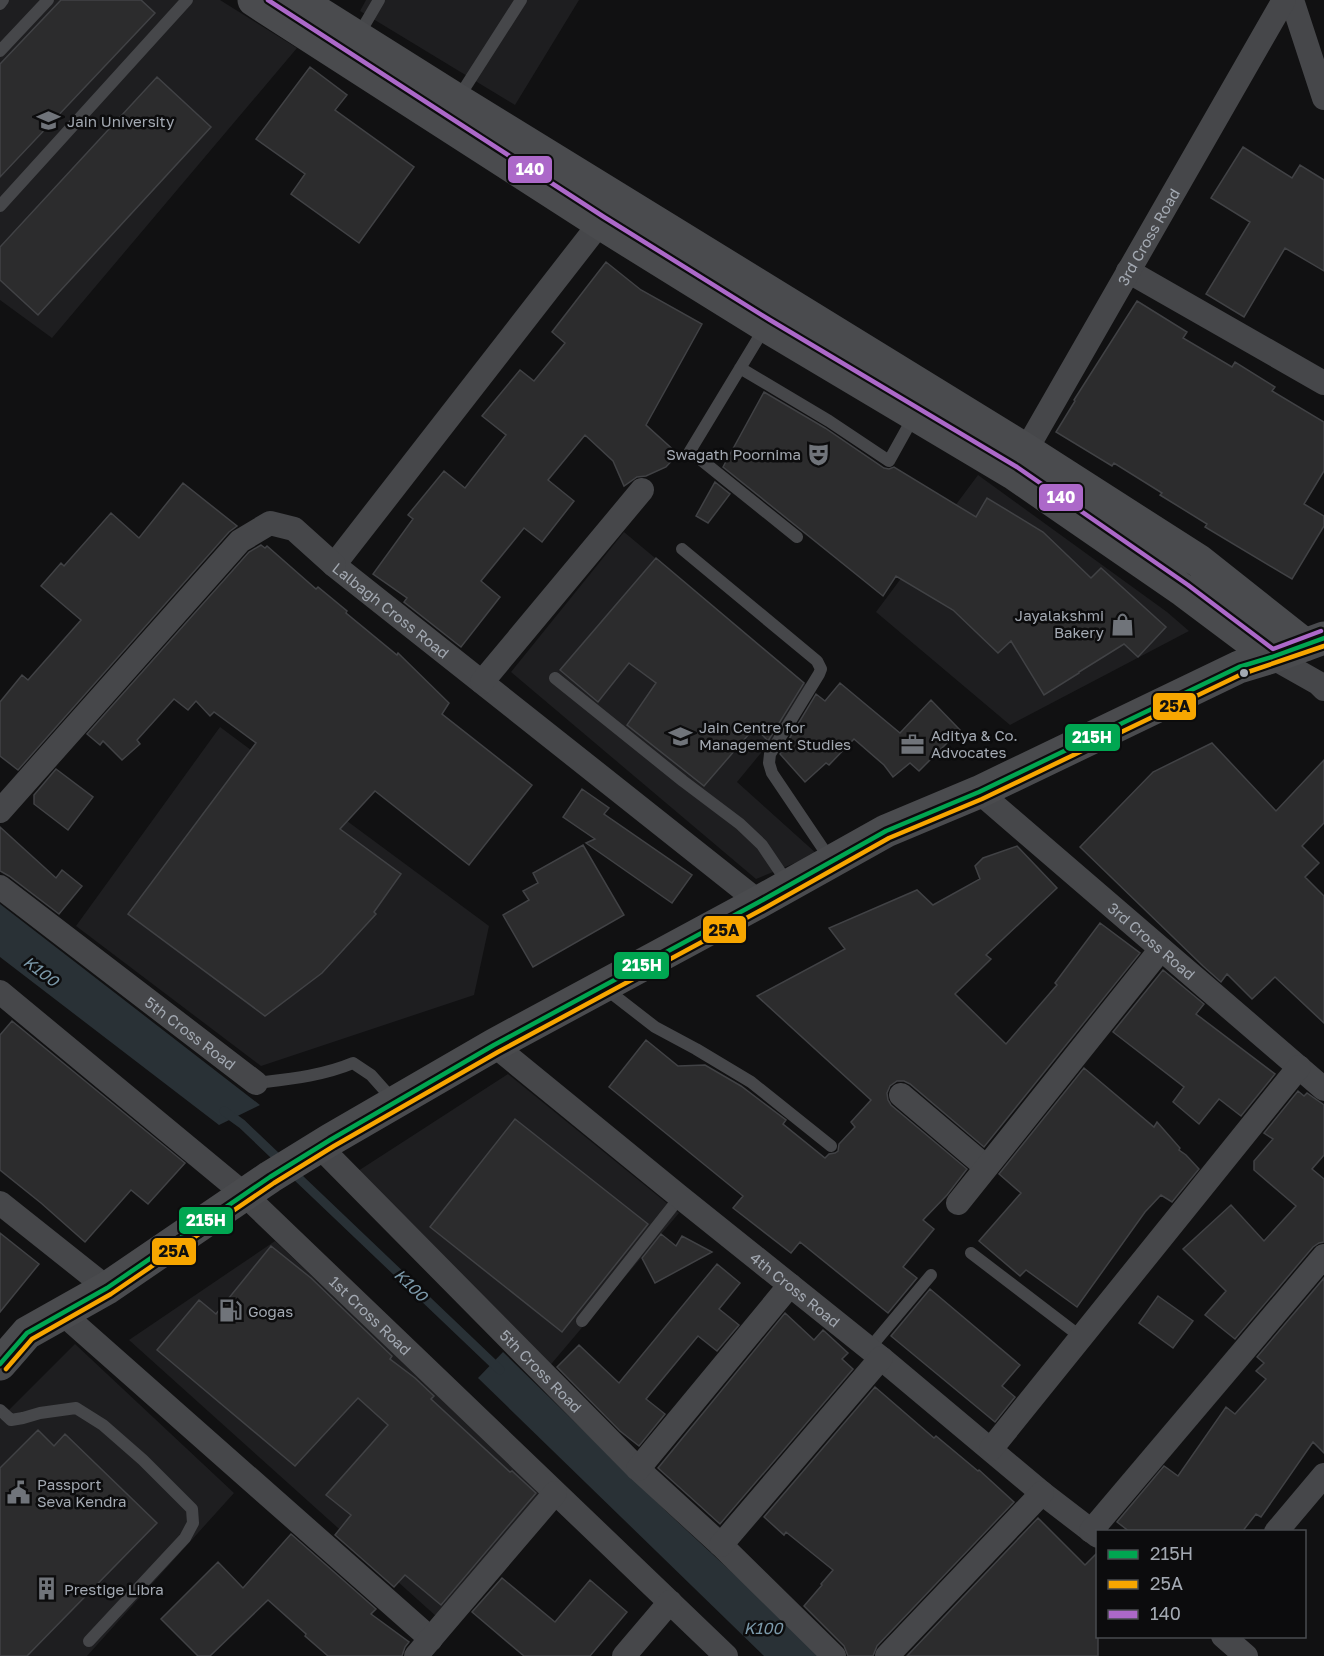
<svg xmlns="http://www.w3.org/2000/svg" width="1324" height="1656" viewBox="0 0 1324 1656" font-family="'Golos Text',sans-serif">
<rect width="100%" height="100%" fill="#111112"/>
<!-- built -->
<path fill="#1e1e20" d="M0,0H220L297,48L52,338L0,300Z
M366,0H579L515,105L360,11Z
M978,475L1167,612L1189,631L1010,725L876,612Z
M624,532L813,690L737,782L817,854L756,879L511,672Z
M220,727L489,926L474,995L261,1066L76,926Z
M508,1074L679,1213L547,1369L358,1171Z
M275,1241L547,1498L437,1617L129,1340Z
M75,1344L234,1493L87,1656H0V1419Z"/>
<!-- water -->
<path fill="#293136" d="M0,904L260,1105L219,1125L0,957Z
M503,1352L667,1512L822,1656H764L478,1378Z"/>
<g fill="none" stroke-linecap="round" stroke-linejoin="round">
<!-- stream -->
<path stroke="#293136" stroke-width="9" d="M224,1111L242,1124L500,1370"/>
</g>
<!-- building -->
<path fill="#2c2c2d" stroke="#414245" stroke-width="1.5" d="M61,0H141L155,13L0,177V64Z
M310,67L347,95L335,110L414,167L359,243L291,194L305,174L256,139Z
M157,77L211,127L38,315L0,280V247Z
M1243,147L1292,178L1300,165L1324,180V271L1285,248L1244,317L1206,294L1250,222L1211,198Z
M606,262L641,290L702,324L646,425L678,454L666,467L646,476L637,477L624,486L613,461L585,435L548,480L574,501L542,542L524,528L481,581L500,597L461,647L404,602L407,598L373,574L413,519L408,515L444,471L465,488L506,435L482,416L520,370L534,381L565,343L552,332Z
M1137,301L1187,332L1183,338L1232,367L1235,362L1275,387L1272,391L1324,422V471L1304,504L1324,516V526L1292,579L1205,527L1207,524L1160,495L1162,493L1114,463L1112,466L1056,432L1075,401L1074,400Z
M764,392L825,428L884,468L889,469L894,467L976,517L987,498L1043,532L1091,578L1101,568L1166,627L1138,657L1124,644L1079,672V673L1044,695L1011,641L998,653L953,610L896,576L883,596L723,467Z
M715,482L730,494L708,523L696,516Z
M183,483L237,526L229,532L18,770L0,756V702L22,675L28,680L81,620L41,586L61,563L64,566L111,513L139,538Z
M261,545L265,548L267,546L316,589L318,587L347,611L346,613L397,655L398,653L449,703L442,714L532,785L469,865L375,791L340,829L401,874L374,912L376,914L322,973L265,1016L128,914L256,743L214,712L210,716L196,701L188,710L174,699L137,740L140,744L122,760L103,741L100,745L87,734L249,552Z
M656,558L804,683L768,741L755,727L704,786L627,725L656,683L629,663L598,702L560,670Z
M840,683L900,733L931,700L960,730L919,771L910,763L893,777L884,765L854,739L829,765L826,763L805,782L780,754L816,694L825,701Z
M1212,743L1276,811L1324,760V823L1302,846L1319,863L1305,877L1324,896V1023L1275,977L1252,999L1227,974L1221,982L1203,966L1080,847L1153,772Z
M56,769L93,797L68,830L34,804V795Z
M582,789L609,808L604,814L692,875L672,903L586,843L595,839L563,817Z
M0,827L56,878L62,870L82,886L59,914L9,876L0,871Z
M583,845L624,915L533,967L503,915L529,900L523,891L538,883L533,873Z
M1017,846L1057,888L986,955L991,959L955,994L1006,1044L1057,985L1055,983L1100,923L1140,953L984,1147L910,1084L904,1081H897L890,1086L887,1093L888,1100L891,1105L967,1169L947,1195L923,1220L934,1229L903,1267L917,1278L888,1313L800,1242L791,1253L733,1208L743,1196L609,1087L646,1040L678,1066L705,1065L741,1086L786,1120L783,1124L825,1158L829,1154L835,1153L838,1151L839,1144L855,1127L851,1122L871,1100L757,996L845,949L829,928L917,890L933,905L980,879L975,866L983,858Z
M1163,970L1204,1004L1196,1014L1275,1074L1241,1116L1219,1099L1199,1124L1173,1102L1184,1087L1113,1032Z
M12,1021L185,1163L148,1204L131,1190L85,1242L41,1203L0,1170V1035Z
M1084,1068L1154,1127L1157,1122L1180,1148L1179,1150L1186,1155L1199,1169L1172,1202L1161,1195L1145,1212L1077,1307L1026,1270L1020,1276L979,1241L1021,1193L999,1174Z
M1298,1091L1304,1096L1307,1093L1324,1105V1155L1312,1169L1324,1179V1242L1319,1243L1313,1247L1235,1339L1205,1315L1226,1291L1183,1249L1231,1205L1264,1241L1296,1206L1254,1170V1161L1273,1139L1264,1133Z
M515,1119L648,1224L562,1332L430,1227Z
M0,1233L39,1264L0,1312Z
M661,1234L676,1246L682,1236L712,1252L655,1283L642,1258Z
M271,1246L311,1278L392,1356L390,1359L415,1378L434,1396L431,1399L510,1472L512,1471L536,1493L441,1605L405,1575L394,1587L335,1535L351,1515L326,1495L388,1425L358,1398L295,1466L157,1350L199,1300L216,1314Z
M717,1264L740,1283L719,1309L739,1325L717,1351L698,1336L646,1399L665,1414L639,1446L620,1431L557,1367L579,1345L619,1383Z
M1324,1278V1453L1313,1442L1261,1517L1256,1514L1242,1532H1130L1117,1522L1164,1466L1178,1476L1226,1407L1235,1414L1266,1379L1256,1371L1264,1363L1257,1357Z
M930,1289L1020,1365L1002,1386L1015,1397L995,1422L891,1336Z
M1158,1296L1193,1321L1173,1348L1139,1323Z
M785,1313L814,1340L823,1330L848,1353L842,1359L853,1369L720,1524L658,1468Z
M875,1387L934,1438L936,1436L978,1471L979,1470L1014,1502L877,1646L873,1656H848L844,1646L804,1606L822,1585L821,1584L833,1570L786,1532L784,1535L764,1517Z
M38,1430L54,1446L65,1434L157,1523L27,1656H0V1468Z
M1038,1518L1085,1565L1098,1552V1656H907Z
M291,1534L376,1609L371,1614L409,1642L405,1647L402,1656H328L305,1636L306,1634L268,1600L210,1656H198L161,1619L218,1562L243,1588Z
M502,1578L555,1622L590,1580L627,1612L590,1656H524L472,1612Z"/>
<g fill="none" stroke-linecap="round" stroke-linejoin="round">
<!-- service -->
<path stroke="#46474a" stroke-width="12" d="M0,4L3,0
M358,36L379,0
M0,51L48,0
M457,100L521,0
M0,206L187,0
M765,327L690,451L797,537
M740,368L829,421L889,461L914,416
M682,549L817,661L821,669L819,674L770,754L769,763L772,773L830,859
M555,678L683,781L740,824L762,845L789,885
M606,989L655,1027L696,1049L751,1082L831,1146
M256,1083C289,1079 322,1076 353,1063L371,1075L395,1102
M971,1253L1081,1337
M582,1321L680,1197
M869,1349L931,1275
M0,1410L11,1420L23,1418L40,1413L76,1408L103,1425L143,1460L192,1509L193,1523L185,1538L89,1641"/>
<!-- minor -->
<g stroke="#46474a" stroke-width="24">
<path d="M1292,0L1324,98"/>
<path id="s1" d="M600,223L334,565L759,902"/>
<path d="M1128,271L1324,383"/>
<path id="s2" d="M1018,464L1284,0"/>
<path d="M1272,657L1318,683L1324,689"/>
<path d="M482,682L642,490"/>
<path id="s3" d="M979,792L1324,1089"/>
<path d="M0,811L240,541L270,523L294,529L334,565"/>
<path id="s4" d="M0,887L256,1083"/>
<path id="s5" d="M0,992L244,1194L726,1656"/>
<path id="s6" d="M494,1045L680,1197L881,1358L1042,1493L1098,1536"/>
<path d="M901,1095L986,1167"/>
<path id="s7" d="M319,1146L638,1469L721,1545L834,1656"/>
<path d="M0,1203L107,1288"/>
<path d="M958,1203L1161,949"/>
<path d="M62,1313L431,1639"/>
<path d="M991,1449L1299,1067"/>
<path d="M638,1469L790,1285"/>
<path d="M1091,1531L1324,1256"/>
<path d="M1276,1532L1324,1475"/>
<path d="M721,1545L881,1358"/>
<path d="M1223,1636L1246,1656"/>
<path d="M416,1656L555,1493"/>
<path d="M624,1656L670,1602"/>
<path d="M887,1656L1042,1493"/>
</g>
<!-- secondary -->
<path stroke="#4a4b4e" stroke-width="33" d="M254,0L600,223L766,326L1013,473L1184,591L1272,657
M298,0L457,100L1026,450L1199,561L1305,645
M0,1364L27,1333L107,1288L270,1177L330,1140L494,1045L759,902L886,831L979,792L1239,667L1272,657L1324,638"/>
<defs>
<path id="bus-1" d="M0,1364L27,1333L107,1288L270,1177L330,1140L494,1045L759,902L886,831L979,792L1239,667L1272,657L1324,638"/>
<path id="bus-2" d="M6,1369L32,1339L111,1294L274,1183L334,1146L498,1052L763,909L889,838L982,799L1242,674L1324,646"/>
<path id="bus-3" d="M268,0L604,217L770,320L1017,467L1188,585L1273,649L1321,631"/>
</defs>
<!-- bus-1 casing -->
<use href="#bus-1" stroke="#0c0c0d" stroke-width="9"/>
<!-- bus-2 casing -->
<use href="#bus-2" stroke="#0c0c0d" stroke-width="9"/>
<!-- bus-3 casing -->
<use href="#bus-3" stroke="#0c0c0d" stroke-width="9"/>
<!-- bus-1 -->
<use href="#bus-1" stroke="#00a651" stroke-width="4.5"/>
<!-- bus-2 -->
<use href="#bus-2" stroke="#f7a600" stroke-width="4.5"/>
<!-- bus-3 -->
<use href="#bus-3" stroke="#ac68c9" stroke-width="4.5"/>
</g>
<!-- icons -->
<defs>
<symbol id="university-bare" viewBox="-9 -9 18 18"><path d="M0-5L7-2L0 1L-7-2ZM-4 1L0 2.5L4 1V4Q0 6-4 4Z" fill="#70747a" stroke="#0c0c0d" stroke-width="2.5" paint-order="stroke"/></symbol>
<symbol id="theatre-bare" viewBox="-9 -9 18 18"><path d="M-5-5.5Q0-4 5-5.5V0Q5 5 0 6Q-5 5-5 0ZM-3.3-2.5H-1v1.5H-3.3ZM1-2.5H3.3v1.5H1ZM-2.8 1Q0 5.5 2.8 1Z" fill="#70747a" stroke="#0c0c0d" stroke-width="2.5" paint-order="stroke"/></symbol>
<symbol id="shop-bare" viewBox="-9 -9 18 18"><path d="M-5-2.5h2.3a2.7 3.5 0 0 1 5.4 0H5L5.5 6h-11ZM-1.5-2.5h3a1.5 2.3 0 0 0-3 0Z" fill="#70747a" stroke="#0c0c0d" stroke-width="2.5" paint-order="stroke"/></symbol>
<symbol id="office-bare" viewBox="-9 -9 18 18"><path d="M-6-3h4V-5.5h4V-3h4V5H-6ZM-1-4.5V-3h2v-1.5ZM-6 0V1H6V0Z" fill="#70747a" stroke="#0c0c0d" stroke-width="2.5" paint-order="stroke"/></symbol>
<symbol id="fuel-bare" viewBox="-9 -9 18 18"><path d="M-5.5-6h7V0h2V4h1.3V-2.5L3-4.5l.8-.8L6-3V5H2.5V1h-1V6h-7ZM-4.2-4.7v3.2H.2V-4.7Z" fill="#70747a" stroke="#0c0c0d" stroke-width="2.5" paint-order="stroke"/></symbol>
<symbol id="civic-bare" viewBox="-9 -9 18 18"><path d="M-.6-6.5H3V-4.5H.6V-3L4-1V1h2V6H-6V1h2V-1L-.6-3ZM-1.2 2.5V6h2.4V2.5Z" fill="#70747a" stroke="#0c0c0d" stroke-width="2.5" paint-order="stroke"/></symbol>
<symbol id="building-bare" viewBox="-9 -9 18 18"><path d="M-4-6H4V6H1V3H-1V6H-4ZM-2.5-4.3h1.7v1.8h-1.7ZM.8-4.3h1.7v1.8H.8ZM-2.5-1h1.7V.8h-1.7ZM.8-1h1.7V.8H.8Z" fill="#70747a" stroke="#0c0c0d" stroke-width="2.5" paint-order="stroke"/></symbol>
</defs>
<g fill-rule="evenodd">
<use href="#university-bare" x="32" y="104" width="33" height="33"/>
<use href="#theatre-bare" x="802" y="438" width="33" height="33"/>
<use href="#shop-bare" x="1106" y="608" width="33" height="33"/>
<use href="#university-bare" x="664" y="720" width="33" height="33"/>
<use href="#office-bare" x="896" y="728" width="33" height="33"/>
<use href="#fuel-bare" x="214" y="1294" width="33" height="33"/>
<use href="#civic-bare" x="2" y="1476" width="33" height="33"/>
<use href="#building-bare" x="30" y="1572" width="33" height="33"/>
</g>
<!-- markers -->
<circle fill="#a3a9b2" stroke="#0c0c0d" stroke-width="2" cx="1244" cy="673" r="5"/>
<g text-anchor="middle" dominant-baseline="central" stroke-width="5" stroke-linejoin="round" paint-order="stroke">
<!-- poi labels -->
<g font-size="15" fill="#a3a9b2" stroke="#0c0c0d" text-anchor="start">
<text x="67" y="121">Jain University</text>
<text x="801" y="454" text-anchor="end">Swagath Poornima</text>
<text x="1104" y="615" text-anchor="end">Jayalakshmi<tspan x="1104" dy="17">Bakery</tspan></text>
<text x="699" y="727">Jain Centre for<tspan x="699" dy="17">Management Studies</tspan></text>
<text x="931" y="735">Aditya &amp; Co.<tspan x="931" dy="17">Advocates</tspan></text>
<text x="248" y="1311">Gogas</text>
<text x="37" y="1484">Passport<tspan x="37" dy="17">Seva Kendra</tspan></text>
<text x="64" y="1589">Prestige Libra</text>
</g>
<!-- street labels -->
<g font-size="15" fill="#a3a9b2" stroke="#0c0c0d">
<text stroke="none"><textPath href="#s2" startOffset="262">3rd Cross Road</textPath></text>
<text stroke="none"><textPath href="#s1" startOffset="506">Lalbagh Cross Road</textPath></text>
<text stroke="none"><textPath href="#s3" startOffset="228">3rd Cross Road</textPath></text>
<text stroke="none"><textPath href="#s4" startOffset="240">5th Cross Road</textPath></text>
<text stroke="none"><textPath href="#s6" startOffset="388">4th Cross Road</textPath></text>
<text stroke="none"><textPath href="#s5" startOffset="492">1st Cross Road</textPath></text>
<text stroke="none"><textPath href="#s7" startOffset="316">5th Cross Road</textPath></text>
</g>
<!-- water labels -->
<g font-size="16" font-style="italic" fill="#7c9aab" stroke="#0c0c0d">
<text transform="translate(41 971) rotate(37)">K100</text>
<text transform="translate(411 1285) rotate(44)">K100</text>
<text x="763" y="1628">K100</text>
</g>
</g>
<g stroke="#0c0c0d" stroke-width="2">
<rect x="507" y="155" width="46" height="29" rx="6" fill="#ac68c9"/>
<rect x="1038" y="483" width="46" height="29" rx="6" fill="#ac68c9"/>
<rect x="1152" y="692" width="45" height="29" rx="6" fill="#f7a600"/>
<rect x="1064" y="723" width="57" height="29" rx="6" fill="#00a651"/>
<rect x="702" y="915" width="45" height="29" rx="6" fill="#f7a600"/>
<rect x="613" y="951" width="57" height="29" rx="6" fill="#00a651"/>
<rect x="178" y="1206" width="56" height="29" rx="6" fill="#00a651"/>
<rect x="151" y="1237" width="46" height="29" rx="6" fill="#f7a600"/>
</g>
<g font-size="16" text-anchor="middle" font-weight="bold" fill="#fff">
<text x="530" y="175">140</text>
<text x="1061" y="503">140</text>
<text x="1092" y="743">215H</text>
<text x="642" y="971">215H</text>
<text x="206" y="1226">215H</text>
</g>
<g font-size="16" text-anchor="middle" font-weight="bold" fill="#111">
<text x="1175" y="712">25A</text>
<text x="724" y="936">25A</text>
<text x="174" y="1257">25A</text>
</g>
<!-- legend -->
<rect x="1096" y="1530" width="210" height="108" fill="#0c0c0d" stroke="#484b4f" stroke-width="1.5"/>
<rect x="1108" y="1550" width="30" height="9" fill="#00a651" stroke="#484b4f" stroke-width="1.5"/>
<text x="1150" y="1560" font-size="18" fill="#a3a9b2">215H</text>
<rect x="1108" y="1580" width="30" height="9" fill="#f7a600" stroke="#484b4f" stroke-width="1.5"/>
<text x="1150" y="1590" font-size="18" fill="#a3a9b2">25A</text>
<rect x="1108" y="1610" width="30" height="9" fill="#ac68c9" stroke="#484b4f" stroke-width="1.5"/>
<text x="1150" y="1620" font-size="18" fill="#a3a9b2">140</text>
</svg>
